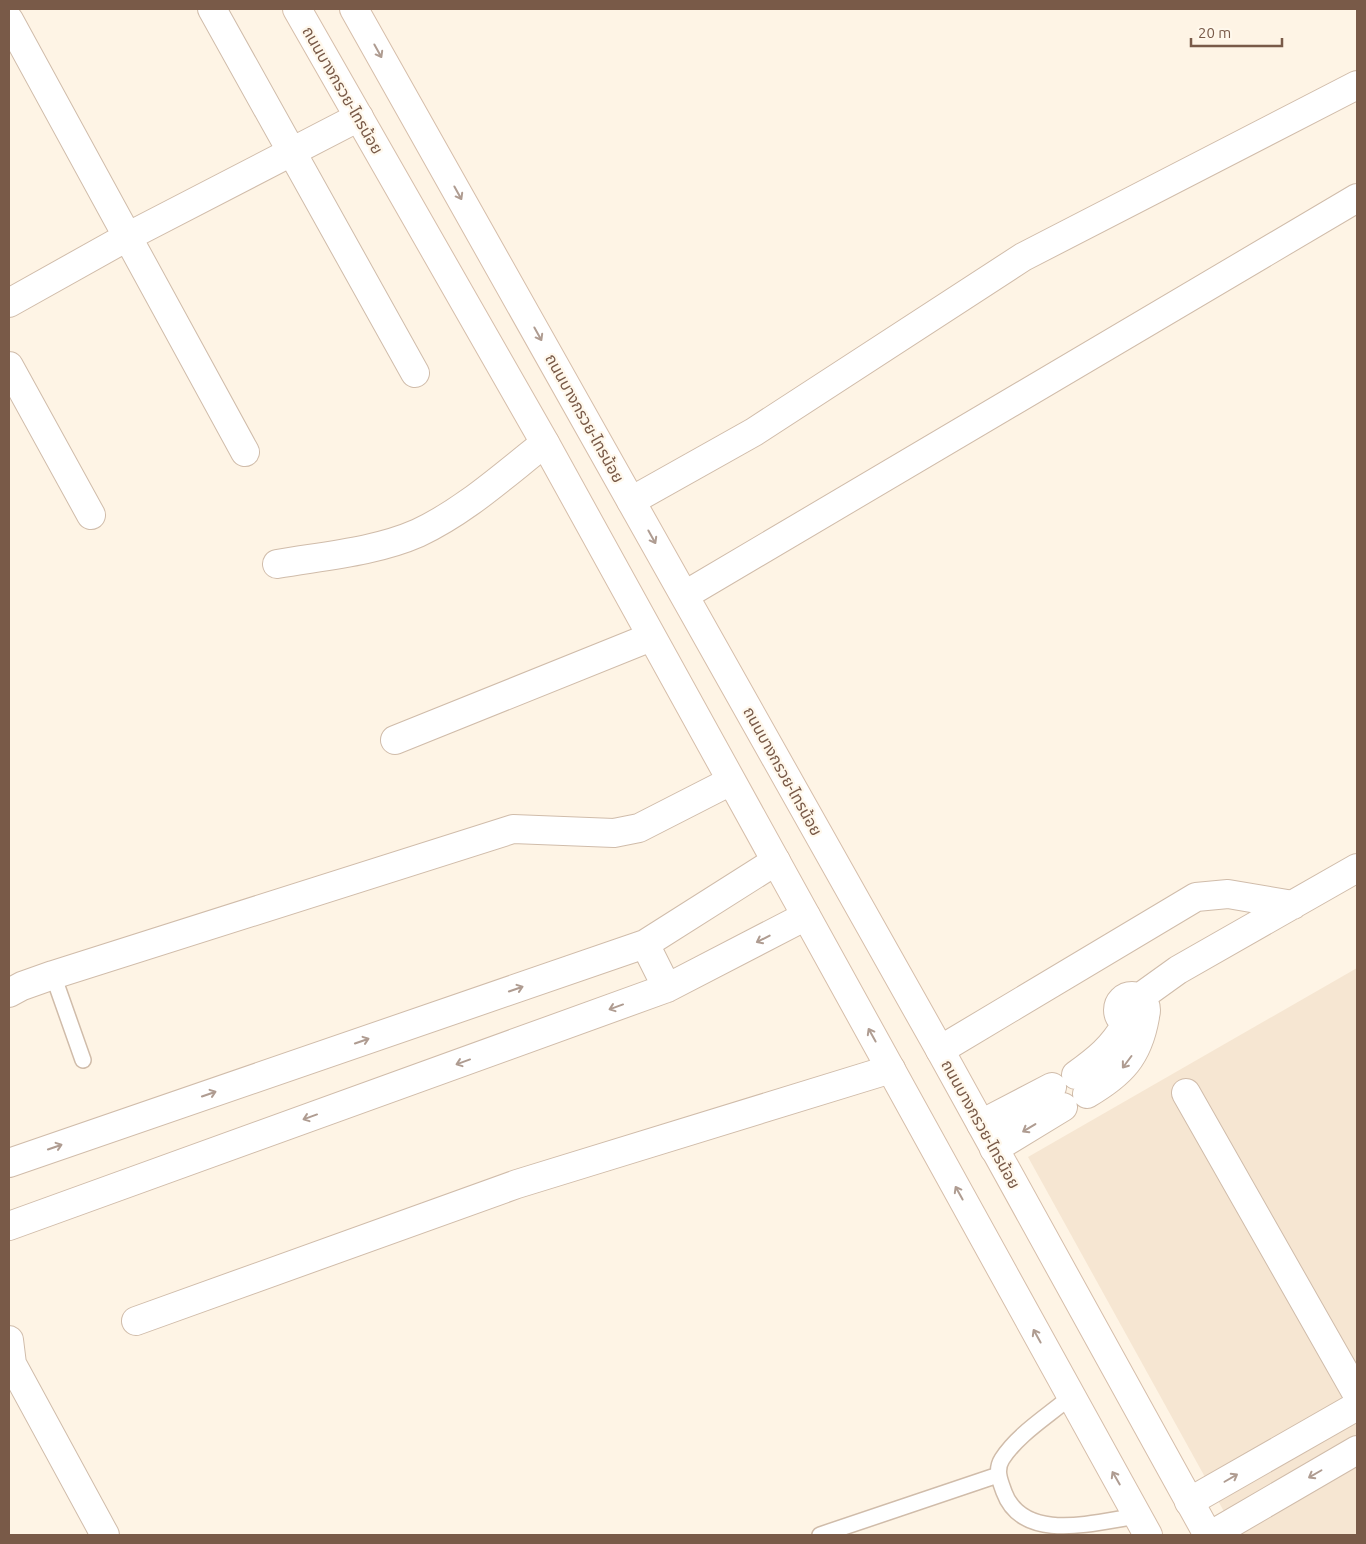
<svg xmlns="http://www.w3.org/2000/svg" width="1366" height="1544" viewBox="0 0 1366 1544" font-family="Ubuntu,'Noto Sans Thai',sans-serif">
<rect width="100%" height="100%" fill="#fef4e5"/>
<!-- residential -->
<path fill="#f6e6d2" d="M1357,968V1535H1237L1028,1157Z"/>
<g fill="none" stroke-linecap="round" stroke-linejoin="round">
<defs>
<path id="service" d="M53,975L83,1060
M1070,1397C1048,1416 1018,1434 1002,1459C995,1470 1000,1481 1004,1492C1023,1544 1096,1522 1138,1516
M820,1535L998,1475"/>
<path id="minor" d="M212,9L415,373
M9,20L245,452
M9,303L127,237L359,117
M9,366L91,515
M631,501L754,432L1023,257L1357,85
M277,564C323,556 375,552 418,533C465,511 504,475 545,443
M685,595L1357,198
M395,740L651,637
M645,944L667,988
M9,993L22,986L53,975L513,829L614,833L639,828L731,781
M1118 1010a14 14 0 1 1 28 0a14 14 0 1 1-28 0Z
M1139,998L1178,970L1357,868
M940,1050L1196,897L1228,894L1293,905
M1076,1075C1098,1059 1112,1048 1126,1024
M1186,1093L1357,1394
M1087,1094C1121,1074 1138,1057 1145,1017
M981,1124L1052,1087
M994,1149L1063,1107
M9,1163L645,944L776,861
M9,1226L667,988L806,916
M136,1321L517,1184L891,1069
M9,1340L12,1364L105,1535
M1189,1502L1357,1406
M1211,1535L1357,1450"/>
<path id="secondary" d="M297,9L545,443L1148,1535
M354,9L940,1050L1208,1535"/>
</defs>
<!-- service casing -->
<use href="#service" stroke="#d0bcaa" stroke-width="18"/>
<!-- minor casing -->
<use href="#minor" stroke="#d0bcaa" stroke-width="30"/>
<!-- secondary casing -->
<use href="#secondary" stroke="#d6beaa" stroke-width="30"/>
<!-- service -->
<use href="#service" stroke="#fff" stroke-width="15"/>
<!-- minor -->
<use href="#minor" stroke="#fff" stroke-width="28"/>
<!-- secondary -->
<use href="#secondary" stroke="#fff" stroke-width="28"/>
</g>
<!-- one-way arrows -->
<defs><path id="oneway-shaft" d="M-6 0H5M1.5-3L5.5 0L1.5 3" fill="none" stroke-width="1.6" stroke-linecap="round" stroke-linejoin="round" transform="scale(1.25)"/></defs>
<g stroke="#af9c91">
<use href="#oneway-shaft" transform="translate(378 51) rotate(61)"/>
<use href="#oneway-shaft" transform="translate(458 193) rotate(61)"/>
<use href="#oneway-shaft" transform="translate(538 334) rotate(61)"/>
<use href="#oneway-shaft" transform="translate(652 537) rotate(61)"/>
<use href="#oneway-shaft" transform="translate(763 939) rotate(153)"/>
<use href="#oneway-shaft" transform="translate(516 989) rotate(-19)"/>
<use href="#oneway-shaft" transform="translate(616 1007) rotate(160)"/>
<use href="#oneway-shaft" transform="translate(872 1035) rotate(-119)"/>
<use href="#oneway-shaft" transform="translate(362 1041) rotate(-19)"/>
<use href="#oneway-shaft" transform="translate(463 1062) rotate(160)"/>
<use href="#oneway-shaft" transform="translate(1127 1062) rotate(127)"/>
<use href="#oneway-shaft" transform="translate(209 1094) rotate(-19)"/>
<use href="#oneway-shaft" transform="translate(310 1117) rotate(160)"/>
<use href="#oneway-shaft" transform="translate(1029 1128) rotate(149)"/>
<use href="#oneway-shaft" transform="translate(55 1147) rotate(-19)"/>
<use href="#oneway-shaft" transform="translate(959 1193) rotate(-119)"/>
<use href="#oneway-shaft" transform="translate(1037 1336) rotate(-119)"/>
<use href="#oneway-shaft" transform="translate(1315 1474) rotate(150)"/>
<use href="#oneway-shaft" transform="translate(1116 1478) rotate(-120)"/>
<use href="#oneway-shaft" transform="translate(1231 1478) rotate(-30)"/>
</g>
<g text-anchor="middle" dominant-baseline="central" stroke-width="4.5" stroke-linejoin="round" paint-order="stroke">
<!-- street labels -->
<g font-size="16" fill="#795a48" stroke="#fff8ec">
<text transform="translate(343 90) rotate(60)">ถนนบางกรวย-ไทรน้อย</text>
<text transform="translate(585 418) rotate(61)">ถนนบางกรวย-ไทรน้อย</text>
<text transform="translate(783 771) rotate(61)">ถนนบางกรวย-ไทรน้อย</text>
<text transform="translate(981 1124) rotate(61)">ถนนบางกรวย-ไทรน้อย</text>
</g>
</g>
<!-- border -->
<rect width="1366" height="1544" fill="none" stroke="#795a48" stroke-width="20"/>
<!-- scale -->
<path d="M1191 38v8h91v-8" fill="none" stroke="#795a48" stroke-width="2.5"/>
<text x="1198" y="38" font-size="15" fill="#795a48" stroke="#fff8ec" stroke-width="4" paint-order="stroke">20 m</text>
</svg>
